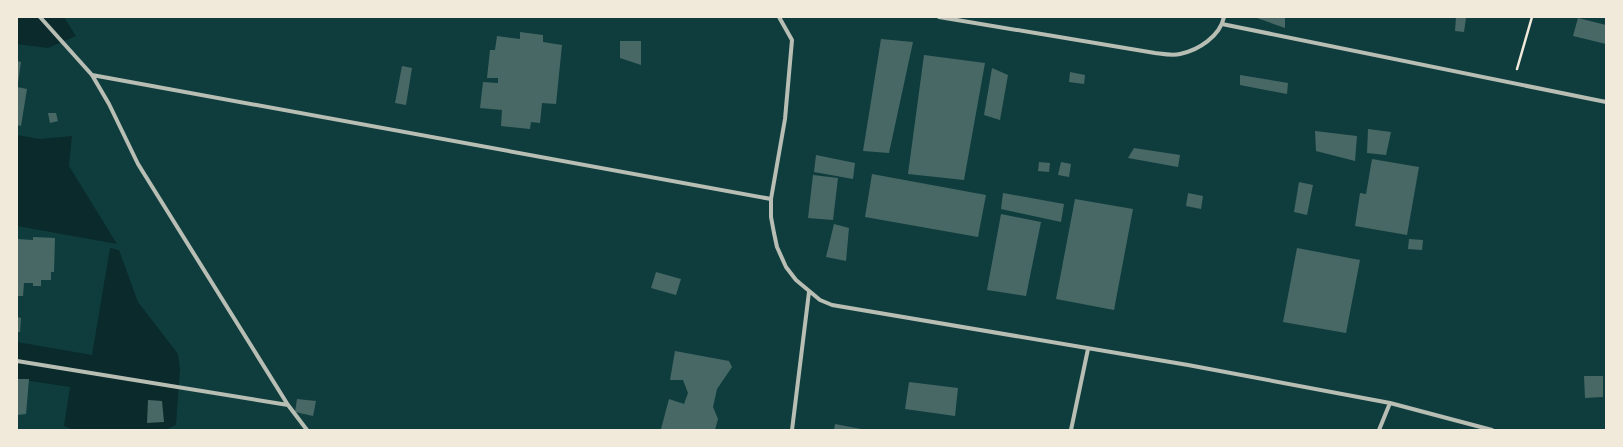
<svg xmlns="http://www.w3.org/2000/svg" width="1623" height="447" viewBox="0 0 1623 447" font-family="'Varela Round',sans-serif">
<rect width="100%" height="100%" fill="#0f3d3e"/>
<!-- water -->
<path fill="#0a2a2b" d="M17,17H64L76,36L48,48L17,44Z
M17,135L40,139L72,136L69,166L117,244L17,226Z
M110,248L119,250L138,302L178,354L180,369L176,425L165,430H73L64,426L70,387L17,379V342L92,355Z"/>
<!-- building -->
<path fill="#486865" d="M1257,17H1285V28L1257,18Z
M1456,17L1466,18L1464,32L1455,31Z
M1578,18L1606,25V44L1573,36Z
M520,32L543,35V42L562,45L556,104L542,103L540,123L531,122L530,129L501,126L502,110L480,108L483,82L498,83V78H487L490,50H495L497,36L520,39Z
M881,39L913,42L889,153L863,151Z
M620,41H641V65L620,58Z
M924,55L985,63L964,180L908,174Z
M17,61L21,62L18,83H17Z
M402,66L412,68L406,105L395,103Z
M992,68L1008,75L1000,120L984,115Z
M1070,72L1085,75L1084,84L1069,82Z
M1240,75L1288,83L1287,94L1240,85Z
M17,87L27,89L21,126L17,125Z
M48,113H56L58,121L50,123Z
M1368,129L1391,132L1386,155L1367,153Z
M1315,131L1357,136L1355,161L1316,151Z
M1134,148L1180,155L1178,167L1128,158Z
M816,155L855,163L853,179L814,172Z
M1372,159L1419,167L1407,235L1355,226L1360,193L1366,194Z
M1039,162L1050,163L1049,172L1038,171Z
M1061,162L1071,164L1069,177L1058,175Z
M872,174L986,195L978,237L865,217Z
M813,175L838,178L833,220L808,218Z
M1299,182L1313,185L1307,215L1294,212Z
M1003,193L1064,204L1061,222L1001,209Z
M1188,193L1203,196L1201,209L1186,206Z
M1075,199L1133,209L1114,310L1056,299Z
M1001,214L1041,222L1026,296L987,290Z
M834,224L849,228L846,261L826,257Z
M33,237L55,238L54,272H51V280H41V286H33V283H24L23,296H17V239L33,240Z
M1409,239L1423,240L1422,250L1408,249Z
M1297,248L1360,260L1346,333L1283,322Z
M656,272L681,279L676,295L651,288Z
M17,317L21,318L20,332H17Z
M675,351L729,361L732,367L717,389L713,407L718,419L715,430L661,429L669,399L684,404L688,393L683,380H670Z
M1584,376H1603V397L1585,398Z
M17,379H29L26,414L17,415Z
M909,382L958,388L955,416L905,409Z
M297,399L316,401L313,416L295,412Z
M148,400L162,401L164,422L147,423Z
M835,424L861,429V430H834Z"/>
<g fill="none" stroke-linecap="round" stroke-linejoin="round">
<!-- path -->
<path stroke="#f1e9da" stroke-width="2.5" d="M1517,69L1532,17"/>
<!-- minor -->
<path stroke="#b8beb3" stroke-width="4" d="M40,17L92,75L109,104L138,164L288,405L307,430
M779,17L792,40L785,119L771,199V217L774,233L777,247L786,267L796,280L820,300L832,305L1188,365L1390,403L1492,430
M939,17L1155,53C1163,54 1173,56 1180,54C1199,50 1220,36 1224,17
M1222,24L1606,102
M92,75L771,199
M17,361L288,405
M792,430L809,292
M1071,430L1088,349
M1379,430L1390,403"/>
</g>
<!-- border -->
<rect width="1623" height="447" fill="none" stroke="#f1e9da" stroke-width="36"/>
</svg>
